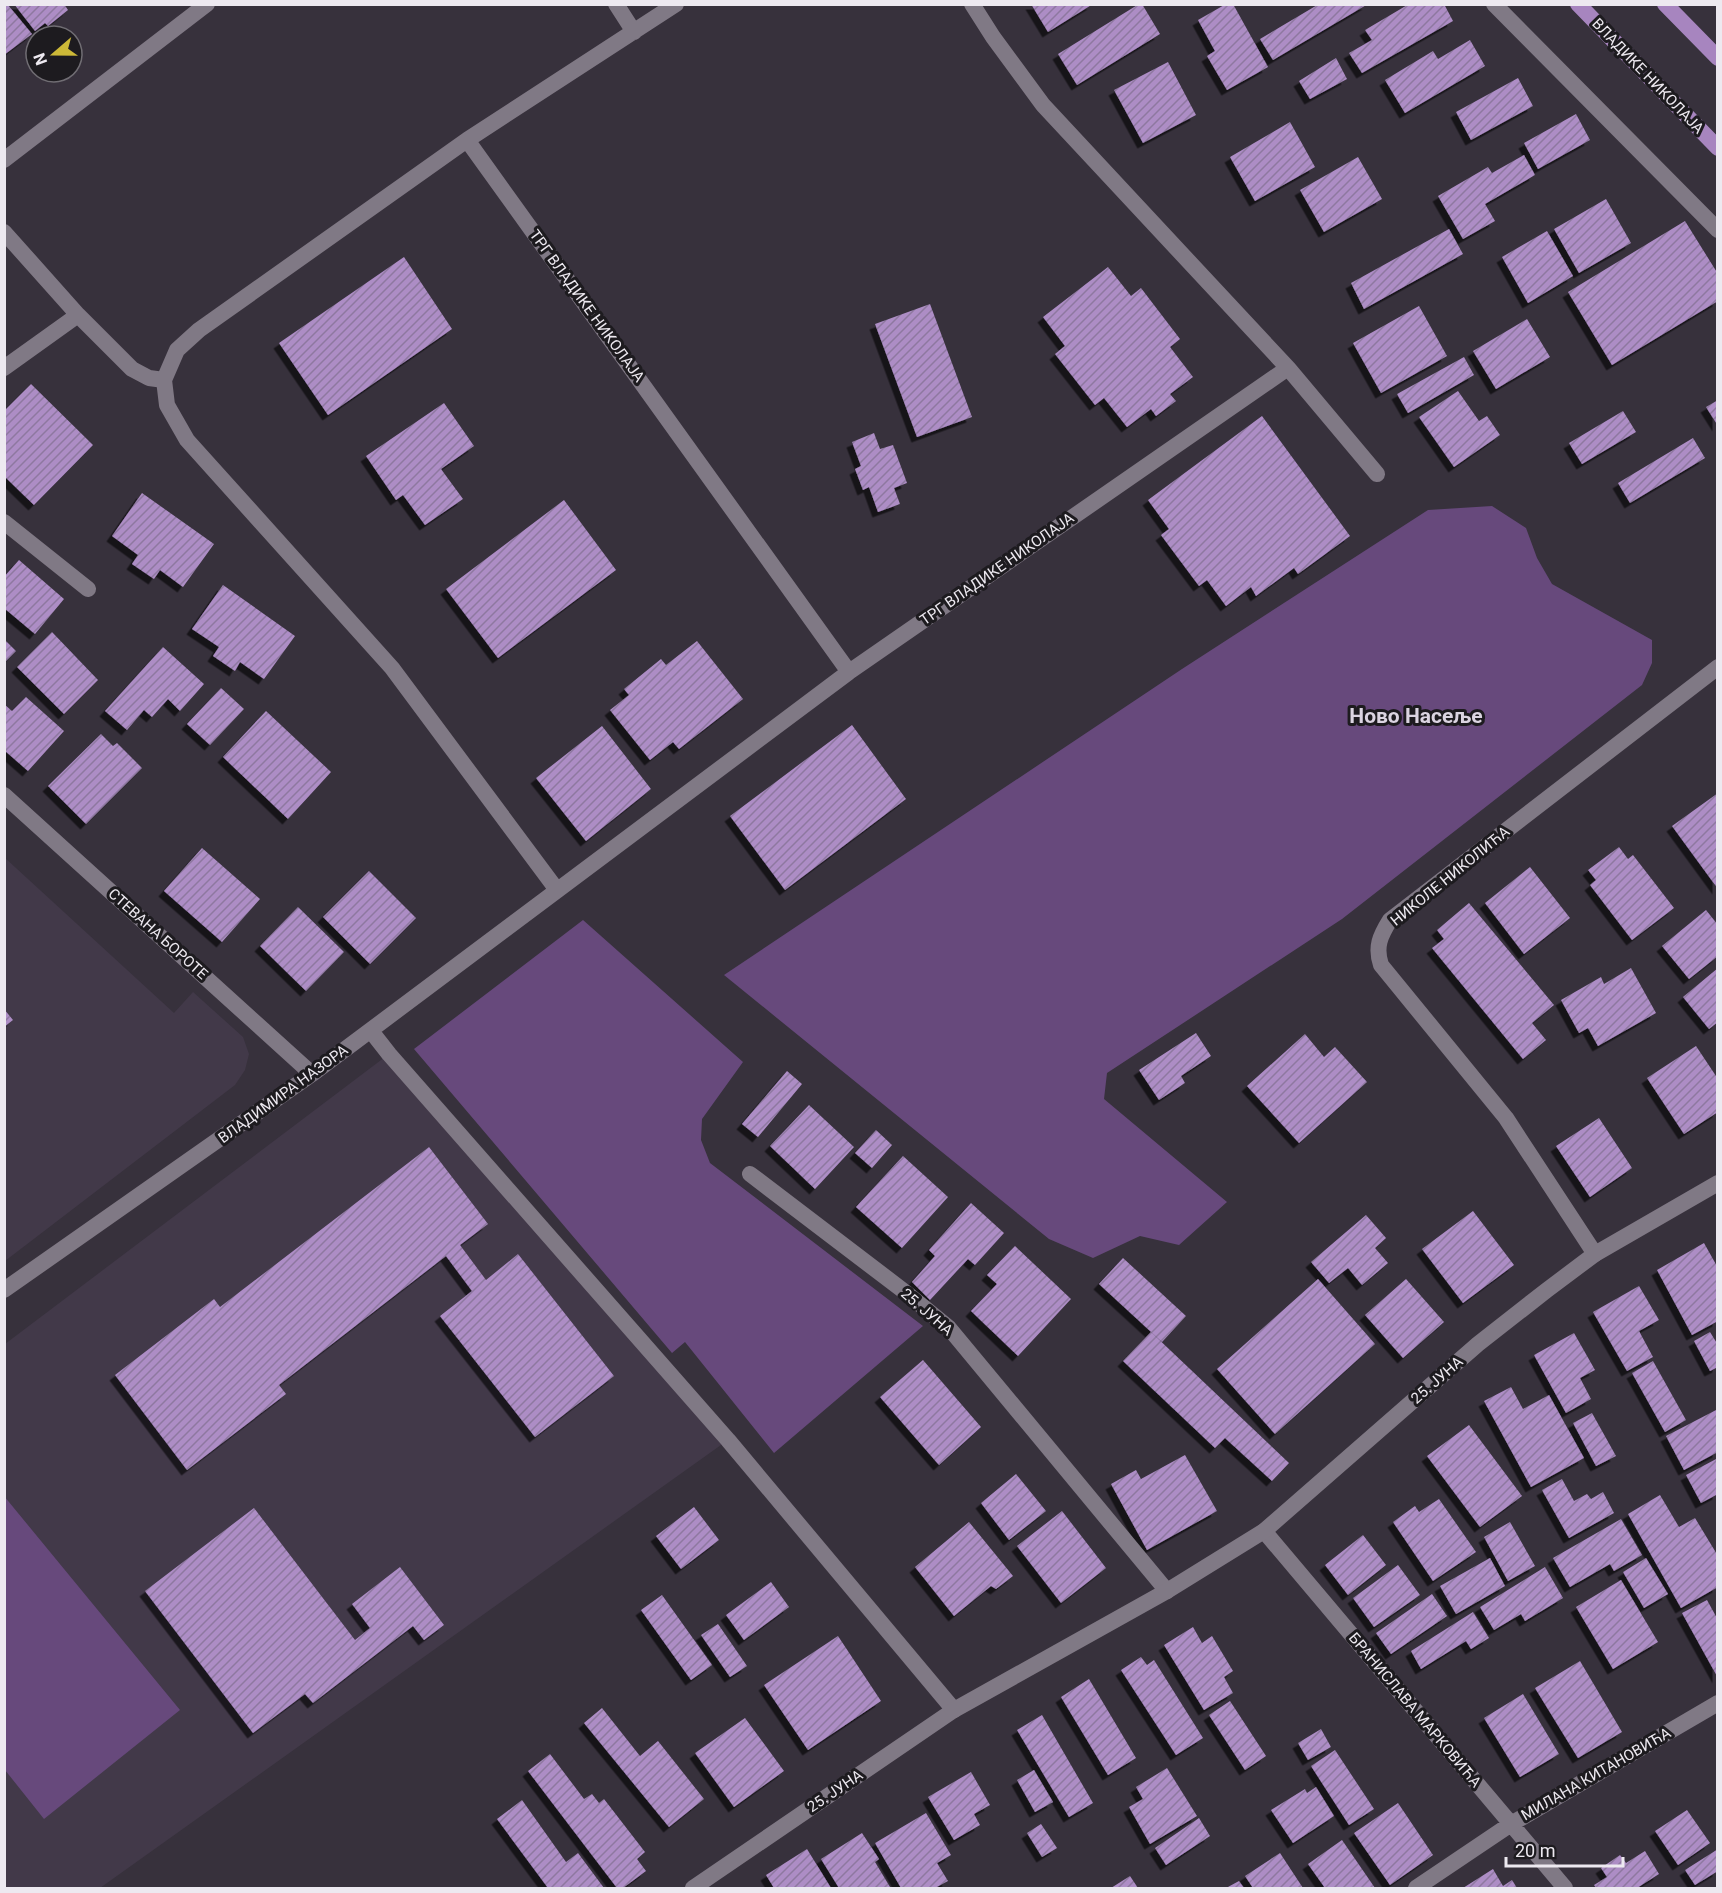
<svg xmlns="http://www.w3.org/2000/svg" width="1722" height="1893" viewBox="0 0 1722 1893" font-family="Roboto,sans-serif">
<defs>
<pattern id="building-hatch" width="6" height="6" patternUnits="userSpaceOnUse" patternTransform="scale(1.5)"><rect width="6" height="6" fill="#ad8dc5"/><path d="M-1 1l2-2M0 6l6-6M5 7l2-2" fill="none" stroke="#8e78a0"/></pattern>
<filter id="shadow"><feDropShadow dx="-5.5" dy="5.5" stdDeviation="0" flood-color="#0009"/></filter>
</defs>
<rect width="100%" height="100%" fill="#37313c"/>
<!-- built -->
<path fill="#423949" d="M4,857L174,1013L193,992L243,1037L249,1054L245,1070L235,1085L5,1261Z
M389,1054L728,1440L100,1888H5V1344Z"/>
<!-- green -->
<path fill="#67497c" d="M1492,506L1526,528L1537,558L1552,584L1652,640V663L1642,685L1342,919L1107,1073L1104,1099L1227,1202L1179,1245L1140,1236L1093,1258L1049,1239L724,975L1182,669L1428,510Z
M583,920L743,1062L702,1119L701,1140L710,1163L923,1326L774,1453L685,1342L672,1353L414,1049Z
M4,1496L180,1710L44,1819L5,1770Z"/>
<!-- building -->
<path fill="url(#building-hatch)" filter="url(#shadow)" d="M14,4H64L68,10L48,26L45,23L35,31Z
M1031,4H1093L1048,32Z
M1139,4H1142L1160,34L1077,85L1058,54Z
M1226,4H1233L1268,67L1227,90L1207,56L1215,51L1198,20Z
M1319,4H1368L1273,60L1260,39Z
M1409,4H1444L1453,21L1362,73L1349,53L1372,40L1365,30Z
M4,5H8L32,34L4,55Z
M1470,40L1485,66L1405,113L1385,80L1433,51L1438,59Z
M1336,58L1347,79L1310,99L1299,81Z
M1168,62L1196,115L1143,143L1114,90Z
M1518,78L1533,106L1471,140L1456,112Z
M1576,114L1590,140L1538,169L1524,143Z
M1290,122L1315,167L1255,201L1230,157Z
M1524,155L1535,175L1485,204L1495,221L1463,239L1438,196L1488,167L1492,173Z
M1358,157L1382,199L1324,232L1300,190Z
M1606,199L1631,243L1579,273L1554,229Z
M1685,221L1718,274V301L1612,365L1568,292Z
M1449,229L1463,254L1364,309L1351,283Z
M1547,231L1573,276L1528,303L1502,257Z
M404,257L452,329L328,415L279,343Z
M1108,267L1131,296L1141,288L1180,339L1170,347L1193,377L1170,394L1176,401L1156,416L1151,409L1127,427L1104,398L1095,405L1055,354L1065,346L1043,317Z
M930,304L972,417L917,437L875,324Z
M1419,306L1447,356L1381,393L1353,343Z
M1527,319L1550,357L1496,389L1473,351Z
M1464,357L1474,375L1408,413L1397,394Z
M31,384L93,445L34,505L4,476V411Z
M1458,391L1479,421L1487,416L1500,435L1454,467L1419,417Z
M1718,400V426L1706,407Z
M444,403L474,446L441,469L463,499L425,525L403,495L396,500L366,456Z
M1623,411L1636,432L1582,464L1569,443Z
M1262,416L1350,536L1298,574L1294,568L1256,596L1251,587L1226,606L1207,580L1199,586L1161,535L1169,529L1148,500Z
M874,433L880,449L893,445L907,483L894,488L900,504L878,512L869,487L863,490L855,469L861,466L852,442Z
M1693,438L1705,458L1630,503L1618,483Z
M142,493L214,544L183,587L160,570L154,579L132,564L138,555L112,536Z
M564,500L616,570L498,658L446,589Z
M19,560L64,599L35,634L4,608V577Z
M223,585L295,636L264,679L240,662L235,671L213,656L219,647L192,629Z
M52,632L98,680L64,714L17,667Z
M4,639L16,651L4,663Z
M697,641L743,699L679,749L673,742L650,760L610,710L629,695L624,689L661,659L666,665Z
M163,647L204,684L180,711L168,699L152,717L144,710L127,730L105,711Z
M221,688L244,709L210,745L187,724Z
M26,697L64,731L28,771L4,750V704L12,711Z
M266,711L331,772L288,819L223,757Z
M852,725L906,799L785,890L730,816Z
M602,726L651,789L586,841L536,778Z
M101,734L113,746L117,743L142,768L86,824L48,786Z
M1718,793V889L1672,826Z
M1619,847L1628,859L1633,855L1674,908L1632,940L1590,885L1596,880L1588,870Z
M202,848L260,899L222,942L164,891Z
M1530,867L1570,918L1524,954L1485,903Z
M369,871L416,918L370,964L323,917Z
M1469,903L1554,1005L1532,1023L1546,1040L1523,1059L1432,948L1444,939L1437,930Z
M298,907L344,952L306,991L260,946Z
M1706,910L1718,925V956L1689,979L1662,946Z
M1631,968L1656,1013L1598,1046L1588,1028L1579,1033L1561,1000L1601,977L1604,984Z
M1718,968V1022L1709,1029L1683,997Z
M4,1009L13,1020L4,1027Z
M1196,1033L1211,1056L1181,1076L1185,1083L1159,1100L1139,1070Z
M1305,1034L1324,1057L1335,1047L1367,1082L1299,1143L1247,1086Z
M1696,1046L1718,1079V1112L1684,1134L1647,1078Z
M787,1071L802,1084L758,1137L742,1124Z
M809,1105L854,1147L815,1189L770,1146Z
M1599,1118L1632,1168L1590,1197L1556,1146Z
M876,1130L892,1145L872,1168L855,1153Z
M429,1147L488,1224L460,1245L486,1280L518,1254L614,1376L535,1437L440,1316L472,1291L446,1256L279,1385L286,1394L187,1470L115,1375L214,1299L220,1307Z
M903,1156L948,1197L902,1248L856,1207Z
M971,1203L1004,1233L975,1265L968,1259L930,1300L912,1282L935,1256L929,1250Z
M1473,1211L1514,1265L1463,1303L1422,1249Z
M1366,1215L1386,1238L1375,1248L1388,1263L1362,1285L1348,1268L1329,1283L1311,1262Z
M1704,1243L1718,1268V1321L1692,1335L1657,1270Z
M1015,1246L1071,1299L1018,1356L971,1311L997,1284L987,1275Z
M1123,1258L1186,1316L1162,1342L1099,1284Z
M1318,1279L1375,1344L1275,1434L1217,1369Z
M1406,1279L1444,1322L1403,1358L1365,1315Z
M1639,1286L1659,1320L1639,1331L1653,1357L1627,1371L1593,1312Z
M1151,1332L1289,1463L1272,1481L1225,1438L1215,1448L1123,1361Z
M1710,1332L1718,1345V1367L1710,1371L1694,1341Z
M1574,1333L1595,1370L1580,1378L1591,1399L1566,1413L1534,1355Z
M923,1360L981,1427L939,1465L880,1397Z
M1653,1361L1686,1420L1665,1432L1632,1373Z
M1511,1387L1523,1409L1549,1395L1584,1458L1531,1487L1484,1401Z
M1718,1409V1452L1684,1470L1666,1436Z
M1592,1413L1616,1456L1596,1466L1573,1423Z
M1469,1425L1522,1496L1480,1527L1427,1456Z
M1185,1455L1217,1511L1147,1550L1111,1484L1136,1470L1141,1479Z
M1718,1458V1494L1701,1503L1686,1475Z
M1016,1474L1046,1511L1009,1540L981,1503Z
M1562,1479L1574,1501L1587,1494L1591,1499L1603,1492L1614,1513L1569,1538L1542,1490Z
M1660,1495L1679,1527L1695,1518L1718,1556V1587L1681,1608L1628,1514Z
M1439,1499L1476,1552L1433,1581L1393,1522L1415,1506L1419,1512Z
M694,1507L719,1540L681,1569L656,1536Z
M254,1508L355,1640L370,1628L352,1604L400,1567L444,1625L424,1640L413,1626L313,1703L305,1694L253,1733L145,1591Z
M1062,1511L1106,1568L1061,1603L1017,1546Z
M1621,1519L1642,1555L1614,1571L1610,1564L1570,1587L1553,1558Z
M969,1522L1013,1576L996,1589L991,1586L954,1616L915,1567Z
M1510,1522L1535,1566L1508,1581L1484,1537Z
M1363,1535L1386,1565L1348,1595L1325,1565Z
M1490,1558L1505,1586L1456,1614L1440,1586Z
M1646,1558L1668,1594L1644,1608L1623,1572Z
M1398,1565L1420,1595L1374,1627L1353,1598Z
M1545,1567L1563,1598L1525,1621L1521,1614L1494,1630L1480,1607Z
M1621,1580L1658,1642L1613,1669L1576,1607Z
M771,1582L789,1607L744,1640L726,1615Z
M1432,1594L1447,1616L1391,1654L1376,1633Z
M662,1595L712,1665L691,1680L641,1610Z
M1707,1600L1718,1620V1678L1682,1613Z
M1473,1612L1489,1638L1471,1649L1466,1641L1421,1669L1411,1651Z
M718,1624L747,1666L730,1677L701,1635Z
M1193,1627L1202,1643L1212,1636L1233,1671L1224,1677L1233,1693L1204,1710L1164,1645Z
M838,1636L881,1701L808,1750L764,1685Z
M1141,1657L1147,1665L1154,1660L1203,1738L1176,1755L1121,1670Z
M1580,1661L1622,1732L1578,1758L1535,1688Z
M1089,1679L1136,1758L1108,1775L1061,1697Z
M1523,1694L1559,1754L1520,1777L1484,1718Z
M1230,1701L1266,1756L1245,1770L1209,1715Z
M602,1708L640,1756L658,1741L704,1799L669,1827L584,1723Z
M1042,1715L1093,1803L1069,1817L1017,1730Z
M745,1718L784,1771L734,1807L695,1753Z
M1321,1729L1331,1747L1308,1760L1298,1743Z
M1335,1750L1374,1809L1349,1825L1311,1766Z
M550,1754L584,1799L592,1794L599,1803L604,1799L645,1852L637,1859L646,1871L623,1888H617L528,1771Z
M1167,1768L1197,1816L1150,1844L1129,1807L1143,1799L1136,1787Z
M1034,1770L1053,1802L1035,1812L1017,1780Z
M971,1772L990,1805L974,1814L980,1825L954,1840L928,1797Z
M1316,1787L1334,1816L1293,1843L1271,1810L1305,1789L1307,1793Z
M522,1800L566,1862L578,1853L604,1888H548L497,1819Z
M1398,1803L1433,1855L1390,1885L1354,1833Z
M1687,1810L1710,1843L1678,1865L1655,1831Z
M926,1813L951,1855L937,1863L948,1881L935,1888H901L875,1843Z
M1199,1818L1210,1836L1166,1865L1155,1848Z
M1041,1824L1057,1848L1042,1857L1027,1833Z
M862,1833L879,1859L875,1862L890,1887L888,1888H839L821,1859Z
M1342,1840L1375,1888H1325L1308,1864Z
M807,1849L831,1888H774L766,1875Z
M1718,1849V1871L1695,1885L1685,1870Z
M1645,1851L1659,1874L1637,1888H1596L1594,1885L1607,1877L1601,1868L1620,1855L1626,1863Z
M1280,1853L1303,1888H1253L1245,1876Z
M1493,1869L1503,1886L1512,1880L1517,1888H1463Z
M1130,1876L1138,1888H1111Z
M1239,1881L1244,1888H1226Z"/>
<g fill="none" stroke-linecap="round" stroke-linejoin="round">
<!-- minor -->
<path stroke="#807985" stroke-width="16" d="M616,4L634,32
M972,4L993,37L1043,105L1288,368L1377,474
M1494,4L1718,230
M467,140L849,672
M4,160L207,4
M4,232L78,315L132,369L149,378L164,380
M4,368L78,315
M4,522L88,589
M4,795L312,1074
M557,890L392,668L187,440L167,405L164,380L177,350L199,330L467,140L676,4
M371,1031L389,1054L728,1440L954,1710
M750,1174L905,1292L949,1328L1167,1591
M1595,1254L1506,1118L1381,965C1375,947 1380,936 1390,920L1718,667
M4,1290L312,1074L849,672L1288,368
M1264,1531L1565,1888
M1416,1888L1511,1824L1718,1703"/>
<!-- tertiary -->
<path stroke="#807985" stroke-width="16" d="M693,1888L954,1710L1167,1591L1264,1531L1478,1344L1547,1290L1595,1254L1718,1183"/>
<!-- primary -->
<path stroke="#a785bf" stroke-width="16" d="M1578,4L1718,148
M1665,4L1718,58"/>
</g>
<g text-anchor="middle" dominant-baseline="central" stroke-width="6" stroke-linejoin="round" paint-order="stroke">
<!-- street labels -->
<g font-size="15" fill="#ede9f0" stroke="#1d1b1f">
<text transform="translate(1648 76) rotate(46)">ВЛАДИКЕ НИКОЛАЈА</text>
<text transform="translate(587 306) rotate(54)">ТРГ ВЛАДИКЕ НИКОЛАЈА</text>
<text transform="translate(997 569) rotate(-35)">ТРГ ВЛАДИКЕ НИКОЛАЈА</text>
<text transform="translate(1450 876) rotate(-39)">НИКОЛЕ НИКОЛИЋА</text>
<text transform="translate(158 934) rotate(42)">СТЕВАНА БОРОТЕ</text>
<text transform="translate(283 1094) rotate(-36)">ВЛАДИМИРА НАЗОРА</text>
<text transform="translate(927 1312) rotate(41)">25. ЈУНА</text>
<text transform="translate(1437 1380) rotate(-41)">25. ЈУНА</text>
<text transform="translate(1415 1710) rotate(50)">БРАНИСЛАВА МАРКОВИЋА</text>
<text transform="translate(1596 1774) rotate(-30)">МИЛАНА КИТАНОВИЋА</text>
<text transform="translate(835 1791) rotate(-34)">25. ЈУНА</text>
</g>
<!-- district labels -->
<g font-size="21" font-weight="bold" fill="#dbd4e1" stroke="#1d1b1f">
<text x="1416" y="716">Ново Насеље</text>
</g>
</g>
<!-- border -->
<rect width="1722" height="1893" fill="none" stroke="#ede9f0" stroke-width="12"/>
<!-- north arrow -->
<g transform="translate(54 54) rotate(250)"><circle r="28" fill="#1d1b1f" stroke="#706d73" stroke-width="1.5"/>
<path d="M0-4.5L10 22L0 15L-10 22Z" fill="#cdb938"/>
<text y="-9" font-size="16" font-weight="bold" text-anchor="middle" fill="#ede9f0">N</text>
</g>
<!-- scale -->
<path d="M1506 1857v9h117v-9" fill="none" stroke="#ede9f0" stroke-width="3"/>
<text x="1515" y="1857" font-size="18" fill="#ede9f0" stroke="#1d1b1f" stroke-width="4.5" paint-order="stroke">20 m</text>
</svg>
